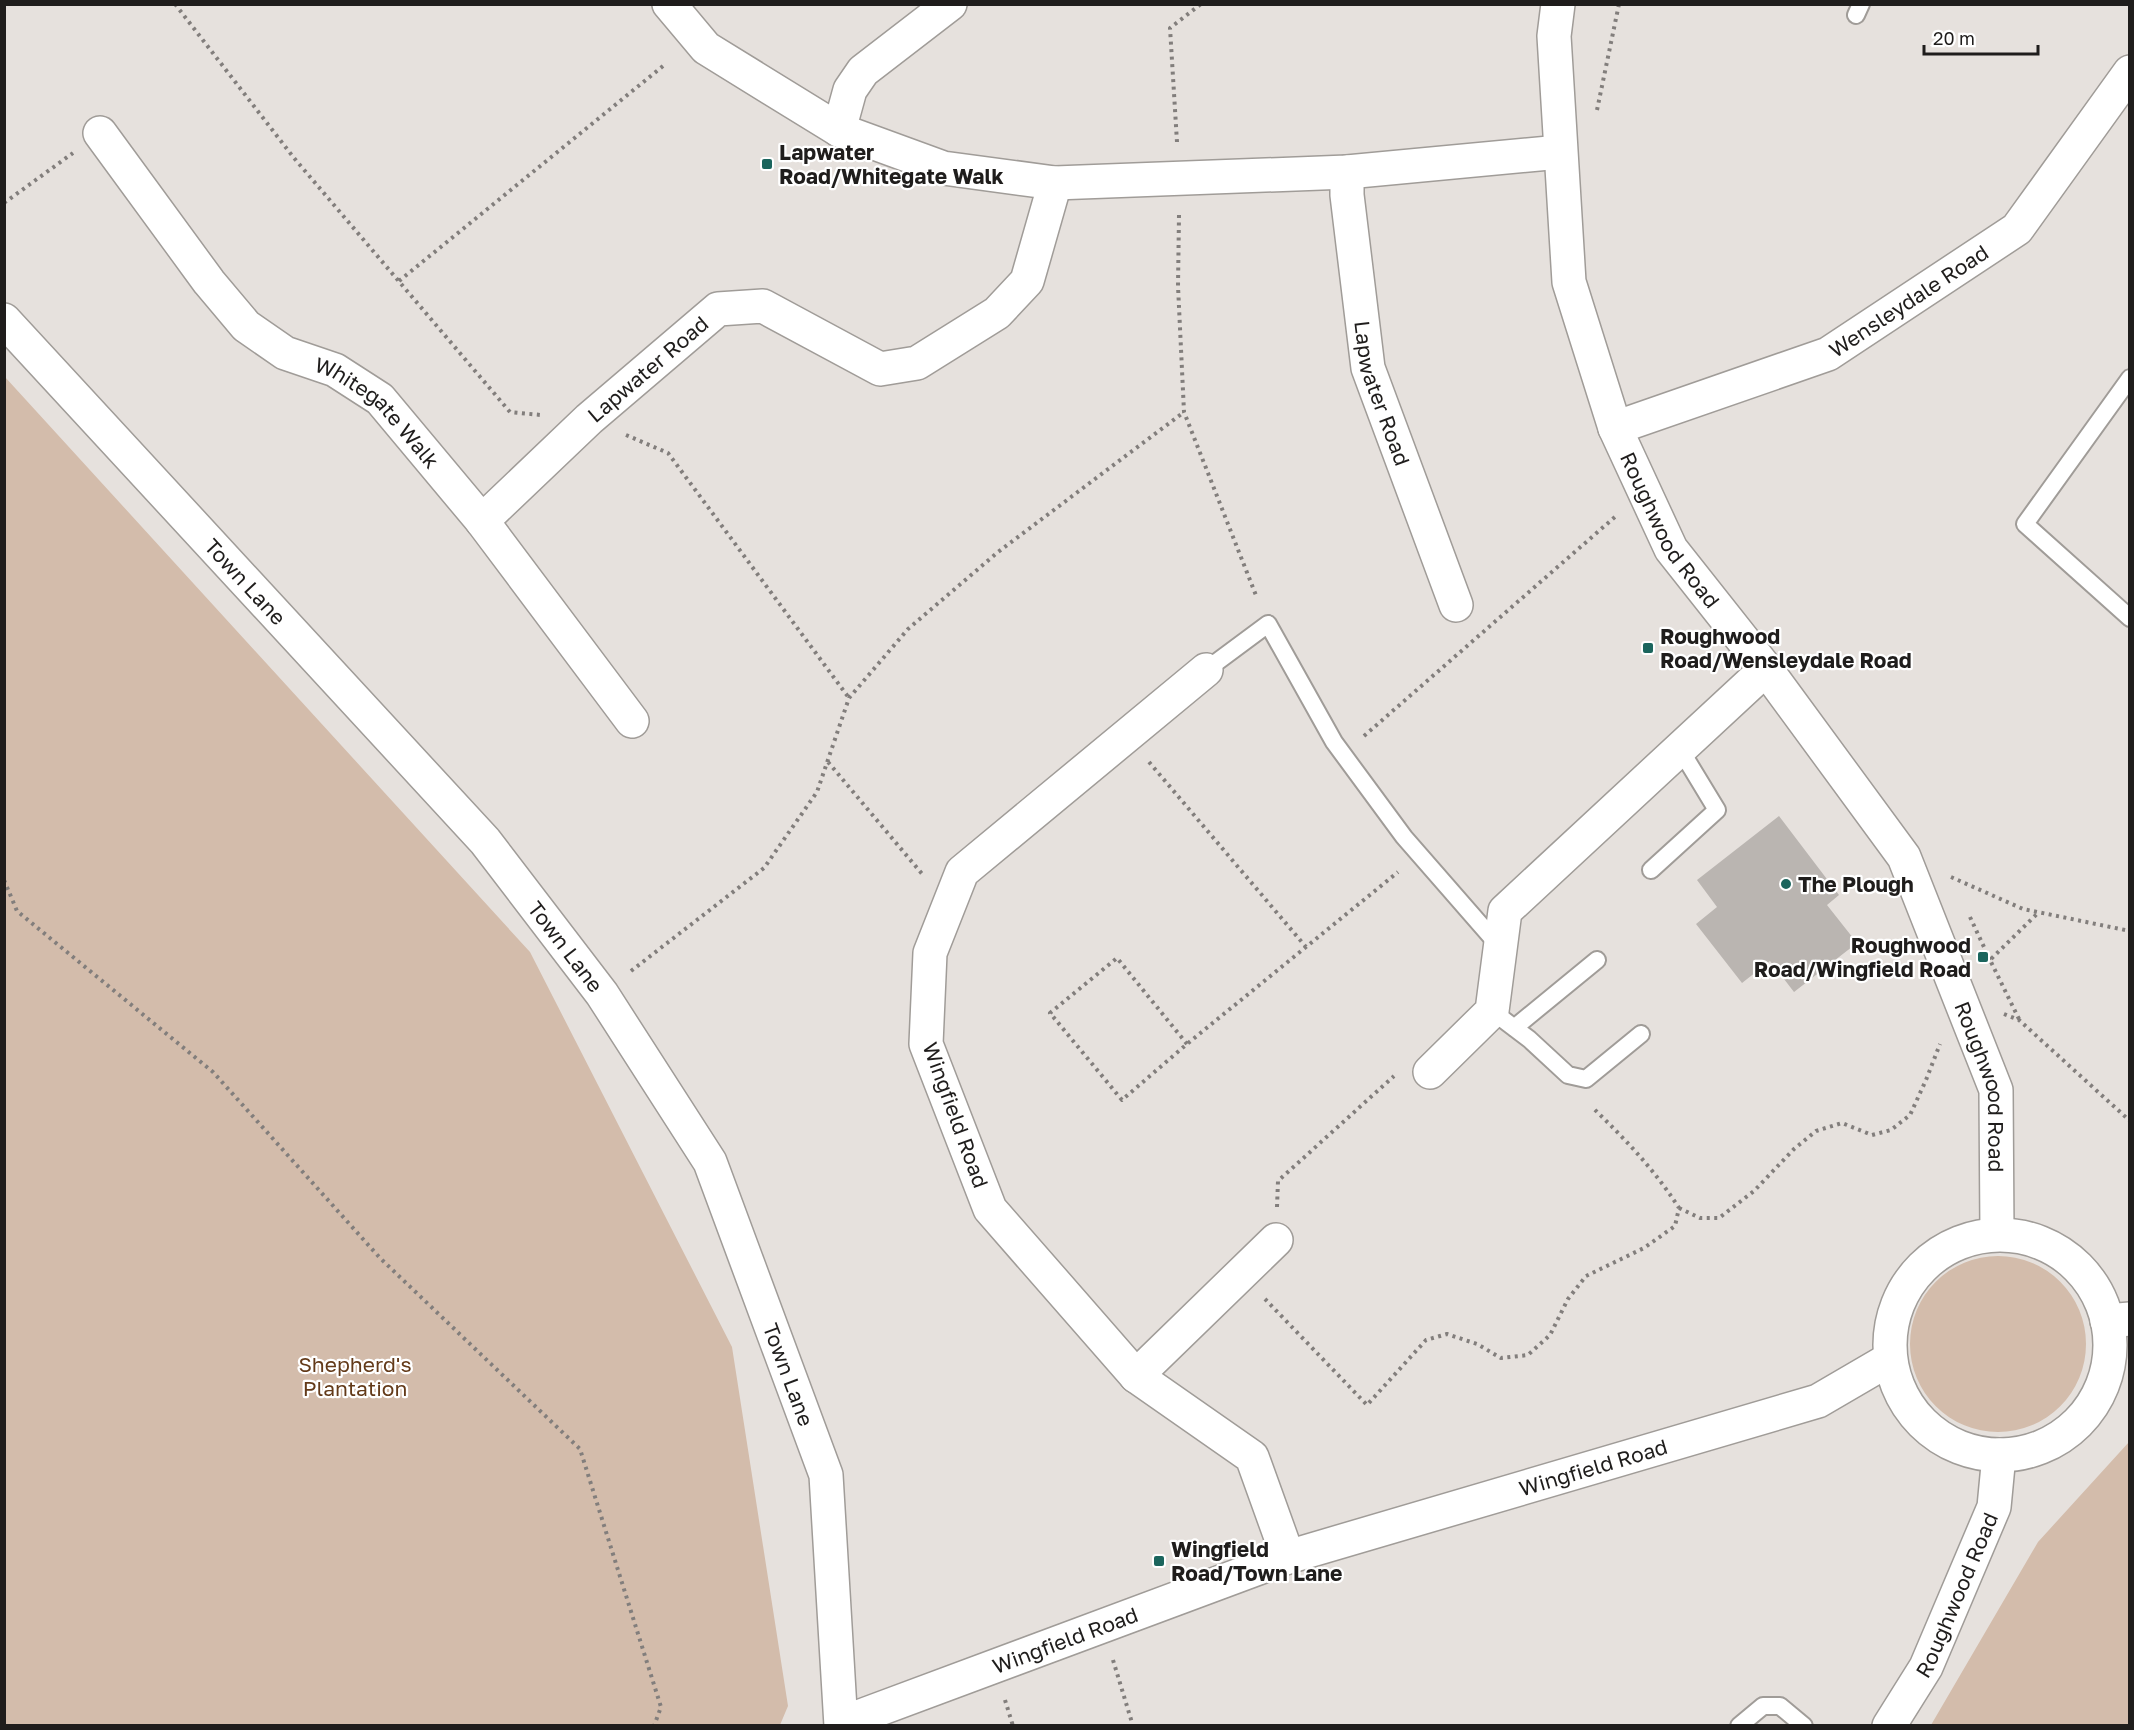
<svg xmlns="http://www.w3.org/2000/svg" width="2134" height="1730" viewBox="0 0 2134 1730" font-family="'Golos Text',sans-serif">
<rect width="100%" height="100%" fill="#e6e1dd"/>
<!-- green -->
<path fill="#d3bcab" d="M5,377L530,952L732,1347L788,1706L780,1725H5Z
M1910 1344a88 88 0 1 1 176 0a88 88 0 1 1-176 0Z
M2129,1442V1725H1931L2038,1542Z"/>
<!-- building -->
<path fill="#bab5b1" d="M1779,816L1839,895L1827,905L1857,943L1794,992L1770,961L1742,983L1696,924L1717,907L1697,880Z"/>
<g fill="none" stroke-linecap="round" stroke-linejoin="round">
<defs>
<path id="service" d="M1856,15L1861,4
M2130,378L2025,524L2130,618
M1206,670L1268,624L1334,742L1404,837L1500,947
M1651,870L1717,810L1680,749
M1492,1011L1529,1039L1568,1075L1586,1079L1641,1034
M1514,1028L1597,960
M1739,1726L1763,1706H1780L1804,1726"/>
<g id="minor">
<path d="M669,4L706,48L839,130L943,168L1055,183L1347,172L1560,152"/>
<path d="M839,130L850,90L863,71L950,4"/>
<path id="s1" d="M100,133L209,282L246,326L285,353L335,370L380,399L482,521L632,721"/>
<path id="s2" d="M1347,172V195L1368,368L1456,605"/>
<path id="s3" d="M1615,428L1828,354L2017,229L2130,72"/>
<path id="s4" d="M482,521L589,419L718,309L763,306L880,369L917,363L997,313L1027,281L1055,183"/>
<path d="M1206,670L962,872L930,953L926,1044L990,1209L1136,1376L1252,1457L1288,1557"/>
<path d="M1430,1072L1492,1011L1505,911L1766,669"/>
<path d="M2107,1321L2130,1319"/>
<path d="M1136,1376L1276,1240"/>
</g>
<g id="tertiary">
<path id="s5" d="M1558,4L1554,36L1569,282L1615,428L1671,549L1766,669L1904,857L1996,1090L1997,1234"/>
<path id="s6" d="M4,320L485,841L602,994L710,1162L826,1475L841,1726"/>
<circle cx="2000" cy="1345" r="110"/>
<path id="s7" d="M842,1723L1288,1557L1818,1401L1890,1359"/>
<path id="s8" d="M1889,1726L1926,1667L1994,1507L1999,1455"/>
</g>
</defs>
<!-- service casing -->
<use href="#service" stroke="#a09c98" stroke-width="20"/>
<!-- minor casing -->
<use href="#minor" stroke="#a09c98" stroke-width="36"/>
<!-- tertiary casing -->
<use href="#tertiary" stroke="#a09c98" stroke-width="36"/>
<!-- path -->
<path stroke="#827e7c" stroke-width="4" stroke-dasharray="3 4.5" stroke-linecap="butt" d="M175,4L294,158L510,412L541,415
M1597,110L1619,4
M1177,142L1170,28L1201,4
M4,203L73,153
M1179,215L1178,286L1184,412L1257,598
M399,281L663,66
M626,435L668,453L849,698
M1364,736L1616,516
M828,762L923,875
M1149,762L1306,947
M1951,877L2023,909L2130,931
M4,880L17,911L213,1072L380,1258L580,1449L661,1707L654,1726
M1970,917L1990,960
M631,971L764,868L817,792L849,698L908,629L998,552L1184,412
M2004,1014L2019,1020L2130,1121
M2019,1019L1990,960L2038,913
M1187,1044L1117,958L1050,1013L1122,1100L1187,1044L1398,872
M1277,1207L1278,1181L1394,1076
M1679,1208L1700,1218H1719L1754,1191L1794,1149L1816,1131L1842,1123L1872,1135L1891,1130L1910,1115L1926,1080L1940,1044
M1265,1299L1367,1405L1426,1340L1447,1334L1477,1344L1501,1358L1528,1355L1550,1335L1568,1299L1586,1276L1644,1248L1675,1226L1679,1208C1654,1169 1625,1139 1592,1107
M1113,1660L1133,1726
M1005,1700L1013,1726"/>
<!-- service -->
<use href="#service" stroke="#fff" stroke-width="16"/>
<!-- minor -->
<use href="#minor" stroke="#fff" stroke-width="33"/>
<!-- tertiary -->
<use href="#tertiary" stroke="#fff" stroke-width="33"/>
</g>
<!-- markers -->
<g fill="#1b655d" stroke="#fff" stroke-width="2">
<rect x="761" y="158" width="12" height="12" rx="3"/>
<rect x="1642" y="642" width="12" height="12" rx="3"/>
<circle cx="1786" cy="884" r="6"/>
<rect x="1977" y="951" width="12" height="12" rx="3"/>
<rect x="1153" y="1555" width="12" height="12" rx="3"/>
</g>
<g text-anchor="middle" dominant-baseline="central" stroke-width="4.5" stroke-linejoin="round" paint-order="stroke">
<!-- poi labels -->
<g font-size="21" font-weight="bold" fill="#1f1d1c" stroke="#fff" text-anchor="start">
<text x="779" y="152">Lapwater<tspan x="779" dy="24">Road/Whitegate Walk</tspan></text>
<text x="1660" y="636">Roughwood<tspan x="1660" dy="24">Road/Wensleydale Road</tspan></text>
<text x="1798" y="884">The Plough</text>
<text x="1971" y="945" text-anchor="end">Roughwood<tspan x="1971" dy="24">Road/Wingfield Road</tspan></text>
<text x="1171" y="1549">Wingfield<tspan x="1171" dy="24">Road/Town Lane</tspan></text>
</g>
<!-- street labels -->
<g font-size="21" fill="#1f1d1c" stroke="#fff">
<text stroke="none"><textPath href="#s3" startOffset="322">Wensleydale Road</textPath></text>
<text stroke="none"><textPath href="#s4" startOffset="225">Lapwater Road</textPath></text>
<text stroke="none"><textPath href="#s2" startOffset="225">Lapwater Road</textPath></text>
<text stroke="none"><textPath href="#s1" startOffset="402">Whitegate Walk</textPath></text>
<text stroke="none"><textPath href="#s5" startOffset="548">Roughwood Road</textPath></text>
<text stroke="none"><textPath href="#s6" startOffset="356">Town Lane</textPath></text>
<text stroke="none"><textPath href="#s6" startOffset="842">Town Lane</textPath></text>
<text stroke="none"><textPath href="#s5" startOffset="1196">Roughwood Road</textPath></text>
<text transform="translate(956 1115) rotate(70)">Wingfield Road</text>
<text stroke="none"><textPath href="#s6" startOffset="1328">Town Lane</textPath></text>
<text stroke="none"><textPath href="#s7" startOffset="794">Wingfield Road</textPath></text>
<text stroke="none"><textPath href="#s8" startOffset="148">Roughwood Road</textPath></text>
<text stroke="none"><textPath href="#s7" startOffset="238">Wingfield Road</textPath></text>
</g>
<!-- park labels -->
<g font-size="21" fill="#633a19" stroke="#fff">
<text x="355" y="1364">Shepherd's<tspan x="355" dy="24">Plantation</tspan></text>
</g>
</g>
<!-- border -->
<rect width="2134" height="1730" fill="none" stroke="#1f1d1c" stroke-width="12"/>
<!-- scale -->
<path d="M1924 45v9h114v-9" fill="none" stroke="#1f1d1c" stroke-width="3"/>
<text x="1933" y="45" font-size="18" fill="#1f1d1c" stroke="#ffffff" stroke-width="4.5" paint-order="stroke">20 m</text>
</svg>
